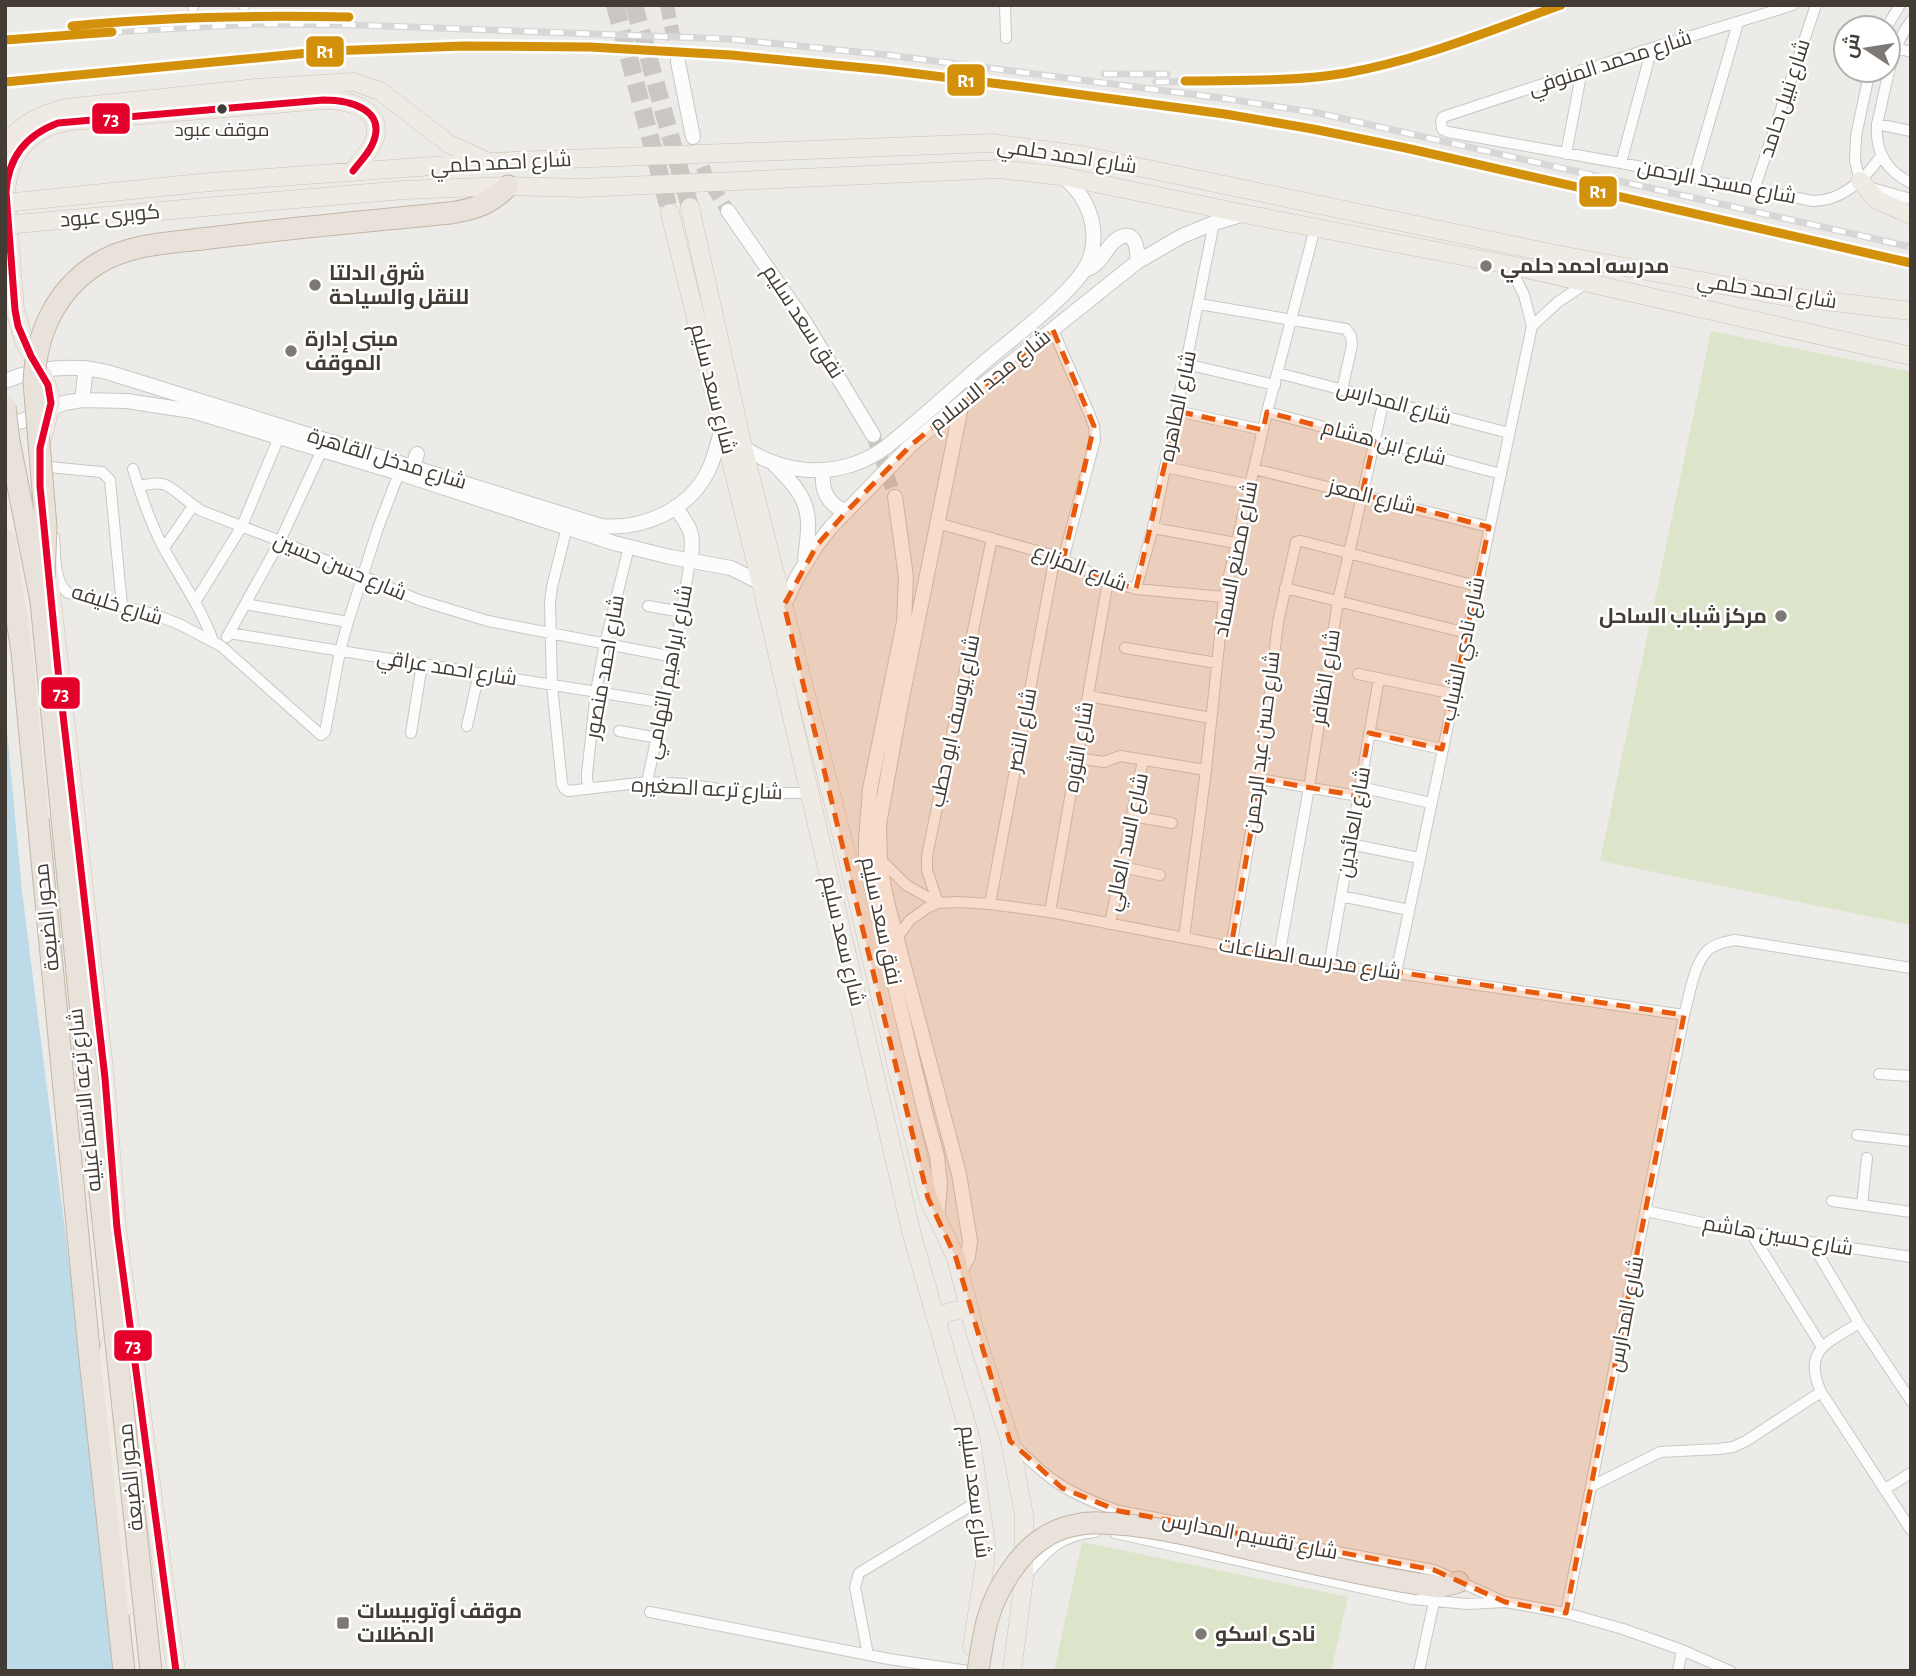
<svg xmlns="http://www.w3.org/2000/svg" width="1916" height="1676" viewBox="0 0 1916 1676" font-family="'Alegreya Sans',Cairo,sans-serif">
<rect width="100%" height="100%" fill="#edebe8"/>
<!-- green -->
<path fill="#dce5ca" d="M1711,331L1911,372V925L1600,861Z
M1082,1542L1348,1597L1331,1671H1054Z"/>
<!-- water -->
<path fill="#bcdae7" d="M5,709L22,891L121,1671H5Z"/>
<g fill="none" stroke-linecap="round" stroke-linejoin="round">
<!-- tertiary-tunnel -->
<path stroke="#cbc8c4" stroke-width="14" stroke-dasharray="14 7" stroke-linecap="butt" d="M667,5L678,62
M696,147L706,176L728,211
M873,435L895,497"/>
<!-- primary-tunnel -->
<path stroke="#cbc8c4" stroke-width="18" stroke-dasharray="18 9" stroke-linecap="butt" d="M615,5L670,213
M634,5L690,207"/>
<defs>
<path id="minor" d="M1005,5L1006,38
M1793,5L1652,48L1443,117L1441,121L1442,129L1448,132L1621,163L1813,201C1843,201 1865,179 1881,156
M244,6L245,5
M193,7V5
M1911,21C1889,50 1886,90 1877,124C1875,151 1886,171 1911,183
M1886,28L1900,5
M1896,48L1911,52
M1877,124L1911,131
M1566,154L1582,70
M1621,163L1652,48
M1693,178L1738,23
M1860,181L1855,161L1856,136L1870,70
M1868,187L1911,199
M1754,190L1816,5
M1199,304L1346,329L1351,336L1352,345L1342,390
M1532,326L1558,302L1588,282
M1053,330L1089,413L1094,426L1095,440L1063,560
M1186,364L1275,385
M1278,373L1509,433
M1177,411L1263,430
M1267,412L1501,474
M48,467L102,472L110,480L122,606
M1165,467L1251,485
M133,469C141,495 149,520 162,545C179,577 201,607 213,641
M1254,469L1489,527
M138,486C146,485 155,482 162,484C172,485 190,505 202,511L280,541L419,600L488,621L674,657
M937,523L1055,556L1108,581L1136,589L1224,597
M567,527L552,587L550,602L552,685L562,784L564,788L568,791L647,782L686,784L744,793H809
M1153,528L1236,543
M54,537C56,555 53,581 68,593L150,613L179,624L221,646L321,735L325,732L340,651L348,622L378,528L399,473
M164,548L193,506
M1285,588L1467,633
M1136,589L1153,528L1214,223
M195,602L242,526L279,437
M245,604L348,622
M648,606L682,612
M229,633L665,703
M227,637L280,541L322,450
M1125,648L1217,663
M1358,674L1454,694
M1088,696L1211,718
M467,726L479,673
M619,731L658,738
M411,733L422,664
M1369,733L1442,749
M1077,758L1104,762L1120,756L1206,770
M1260,779L1358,796
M647,782L674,657L690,561
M1360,787L1431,803
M590,788L587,780V774L596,691L605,644L629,547
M1132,816L1172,823
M1350,844L1419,858
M880,859L906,885L938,903
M1122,867L1160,875
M1341,896L1409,910
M938,903L927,870V856L992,538
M990,904L1055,556
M1050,912L1108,581
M1110,924L1143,760
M897,938L910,920L927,908L938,903L959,902L990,904L1050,912L1329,966L1396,973L1684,1015
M1184,938L1206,770L1224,597L1267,412L1315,228
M1231,947L1260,779L1278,622L1296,542L1301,541L1477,586
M1279,956L1309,788L1338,601L1384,400
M1329,966L1379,678
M1396,973L1532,326L1524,295L1509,265
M1879,1074L1911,1076
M1857,1135L1911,1141
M1832,1201L1911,1212
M1862,1205L1867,1158
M1646,1211L1751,1233L1911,1257
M1751,1233L1822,1347
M1811,1242L1859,1323L1911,1401
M1859,1323C1828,1343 1802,1349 1821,1392L1911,1530
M1011,1442C1048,1480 1068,1494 1119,1511L1434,1570L1502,1601
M1592,1486L1660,1452L1719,1449L1733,1447L1746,1441L1821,1392
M1885,1489L1911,1473
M1115,1533L1412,1599L1468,1604L1505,1602L1566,1613L1623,1629L1682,1650L1730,1671
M1024,1578C1046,1552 1059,1535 1095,1532
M650,1612L889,1659L968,1671
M1566,1613L1684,1015C1690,995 1693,965 1708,950C1716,943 1726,942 1735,940L1911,968
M868,1655L855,1587L859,1573L980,1500
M1419,1671L1434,1602L1437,1600
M1678,1671L1682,1650"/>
<path id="tertiary" d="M678,62L693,137
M728,211L804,321L873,435
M1084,270C1102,266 1104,248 1117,239C1136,227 1138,250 1137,262
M5,381C39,367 72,364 107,372L601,526C643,530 690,510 709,469C715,456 718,442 722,428
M82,400L86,368
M5,424L22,421L64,403L82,400L127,401L192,411L399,473L614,543L670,557L731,568L761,583
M743,447C776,469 815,477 854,464C865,460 877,454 886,447C921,419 953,389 987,360C1013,338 1077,290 1089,261C1101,229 1088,196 1062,176
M774,464C809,499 812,510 805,558
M413,467L417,454
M824,470C820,489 827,504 846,512
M895,497L906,577L904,622L870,789L866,840V865L925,1112L937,1156L940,1185L937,1219
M675,507C691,528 695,535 690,561
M784,605L797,577L817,545L831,527L911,445L962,402L1137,262L1182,236L1214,223L1244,214
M960,1271L968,1257L970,1241L959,1174L887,902L880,866L879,824L900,708L962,402"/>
<path id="primary" d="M5,143C23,124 41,114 66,108L257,88L354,82L380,91L449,144L486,161
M1860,181L1877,200L1911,215
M210,182L489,162L992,143L1081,155L1555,254L1782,296L1911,311
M216,206L404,190L508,186L581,188L999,169L1061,176L1245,214L1509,265L1911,356
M690,207L743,447L847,856L928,1198L956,1258L976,1335L1010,1441L1024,1515V1578L1012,1671
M670,213L761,583L912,1235L971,1440L986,1543L985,1563L972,1647
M43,437L51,403L50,394L44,377L39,370L24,341L15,310L6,192C9,152 31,127 71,121L323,100C349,100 389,109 372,145C368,154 359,163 353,171
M14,515L51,810
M48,565L105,1078L117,1228L176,1671
M937,1321C946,1310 957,1309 970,1312
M112,1338L107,1358L105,1379L127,1606"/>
<path id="motorway" d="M450,213C476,209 490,204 508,186
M5,540L22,652L89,1350L124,1671
M1419,1584L1439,1587L1458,1582"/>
</defs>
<!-- minor casing -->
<use href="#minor" stroke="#c9c7c4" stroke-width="12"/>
<!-- tertiary casing -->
<use href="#tertiary" stroke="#c9c7c4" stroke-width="16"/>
<!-- primary casing -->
<use href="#primary" stroke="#cdc4b7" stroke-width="19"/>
<!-- motorway casing -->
<use href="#motorway" stroke="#c2b6a6" stroke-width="23"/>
<!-- minor -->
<use href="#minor" stroke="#fcfcfc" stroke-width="10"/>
<!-- tertiary -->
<use href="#tertiary" stroke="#fcfcfc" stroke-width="14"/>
<!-- primary -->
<use href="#primary" stroke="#efeae3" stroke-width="18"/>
<!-- motorway -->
<use href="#motorway" stroke="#e9e2da" stroke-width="21"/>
<defs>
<path id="rail" d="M5,40L129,31L256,24L358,25L730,39L888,55L1228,99L1318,113L1911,247
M1104,74H1167
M5,82L329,51L463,46L590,47L731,55L886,70L1016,86L1225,114L1313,129L1406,148L1911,263
M1156,82C1219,80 1286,84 1348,72C1421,59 1491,30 1561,5"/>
</defs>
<!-- rail casing -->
<use href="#rail" stroke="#d8d7d7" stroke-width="7"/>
<!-- rail -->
<use href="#rail" stroke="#fff" stroke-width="4.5" stroke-dasharray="13" stroke-linecap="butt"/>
<defs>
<path id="primary-bridge" d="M5,203L210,182
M5,225L216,206"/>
<path id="motorway-bridge" d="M5,407L9,441L41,601L82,1024L151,1671
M44,578L46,527L34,382C36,334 55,291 97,264C130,243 172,243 210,238C290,228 370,221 450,213
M978,1671C981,1653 983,1635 988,1618C996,1590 1019,1552 1045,1537C1060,1527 1082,1522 1101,1523C1145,1524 1189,1535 1232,1545C1294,1559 1356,1574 1419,1584"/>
</defs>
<!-- primary-bridge casing -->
<use href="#primary-bridge" stroke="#cdc4b7" stroke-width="19" stroke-linecap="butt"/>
<!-- motorway-bridge casing -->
<use href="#motorway-bridge" stroke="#c2b6a6" stroke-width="23" stroke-linecap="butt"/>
<!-- primary-bridge -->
<use href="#primary-bridge" stroke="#efeae3" stroke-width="18"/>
<!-- motorway-bridge -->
<use href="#motorway-bridge" stroke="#e9e2da" stroke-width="21"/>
<defs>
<path id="bus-1" d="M176,1671L117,1228L105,1078L59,680L40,486V448L51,403L48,385L31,356L18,326L15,310L6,192C8,158 26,135 58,123L323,100C349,100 389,109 372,145C368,154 359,163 353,171"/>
</defs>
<!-- bus-1 casing -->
<use href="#bus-1" stroke="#fff" stroke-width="12"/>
<!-- bus-1 -->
<use href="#bus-1" stroke="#e4002b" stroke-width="7"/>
<defs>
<path id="rail-1" d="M72,26C164,17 256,15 349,17
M5,40L112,32
M1185,81C1239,80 1293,82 1346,73C1420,60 1491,30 1561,5
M5,82L329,51L463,46L590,47L731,55L886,70L1016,86L1225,114L1313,129L1406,148L1911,263"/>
</defs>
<!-- rail-1 casing -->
<use href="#rail-1" stroke="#fff" stroke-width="14"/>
<!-- rail-1 -->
<use href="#rail-1" stroke="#d3910b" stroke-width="9"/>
</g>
<!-- marked area -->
<path fill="#e8590c" fill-opacity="0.2" stroke="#e8590c" stroke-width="5" stroke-dasharray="14 9" stroke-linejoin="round" d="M1053,330L1094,426L1063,561L1088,572L1136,589L1177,411L1263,430L1267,412L1374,441L1362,494L1489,527L1442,749L1369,733L1358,796L1260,779L1231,947L1684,1015L1566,1613L1505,1602L1434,1570L1119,1511L1062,1488L1010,1441L956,1258L928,1198L784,605L817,545L846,512L911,445Z"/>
<!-- markers -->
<circle fill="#423c35" stroke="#fff" stroke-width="2.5" cx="222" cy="109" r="6"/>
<g fill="#7e7974" stroke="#fff" stroke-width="2.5">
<circle cx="1486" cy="266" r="7"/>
<circle cx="315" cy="285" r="7"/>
<circle cx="291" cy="351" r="7"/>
<circle cx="1781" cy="616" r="7"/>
<rect x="336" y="1616" width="14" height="14" rx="3.5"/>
<circle cx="1201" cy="1634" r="7"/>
</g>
<g text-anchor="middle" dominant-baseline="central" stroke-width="5" stroke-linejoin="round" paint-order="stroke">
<!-- bus labels -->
<g font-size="19" fill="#423c35" stroke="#fff">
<text x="222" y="130">موقف عبود</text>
</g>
<!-- street labels -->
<g font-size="21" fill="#423c35" stroke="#fff">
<text transform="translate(1610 63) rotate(-18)">شارع محمد المنوفي</text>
<text transform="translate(1785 98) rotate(-72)">شارع نبيل حامد</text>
<text transform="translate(1067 156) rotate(9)">شارع احمد حلمي</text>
<text transform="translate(501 163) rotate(-3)">شارع احمد حلمي</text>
<text transform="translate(1717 182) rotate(11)">شارع مسجد الرحمن</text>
<text transform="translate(110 216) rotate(-5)">كوبرى عبود</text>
<text transform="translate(1767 291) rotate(9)">شارع احمد حلمي</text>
<text transform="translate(803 322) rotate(57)">نفق سعد سليم</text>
<text transform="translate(990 381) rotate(-39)">شارع مجد الاسلام</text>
<text transform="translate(713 389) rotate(76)">شارع سعد سليم</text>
<text transform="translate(1394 403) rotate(15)">شارع المدارس</text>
<text transform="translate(1178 406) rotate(-78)">شارع الطاهره</text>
<text transform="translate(1384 443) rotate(15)">شارع ابن هشام</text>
<text transform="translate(387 459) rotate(17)">شارع مدخل القاهرة</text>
<text transform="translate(1372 497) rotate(14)">شارع المعز</text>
<text transform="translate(1236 559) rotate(-79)">شارع مصنع السماد</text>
<text transform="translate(340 567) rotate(23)">شارع حسن حسين</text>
<text transform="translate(1080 568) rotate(21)">شارع المزارع</text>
<text transform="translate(117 605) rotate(17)">شارع خليفه</text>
<text transform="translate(1463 649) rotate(-78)">شارع نادي الشباب</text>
<text transform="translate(605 667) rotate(-80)">شارع احمد منصور</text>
<text transform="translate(447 668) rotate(9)">شارع احمد عراقي</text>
<text transform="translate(669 672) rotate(-79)">شارع ابراهيم التهامي</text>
<text transform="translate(1326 677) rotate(-81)">شارع الظافر</text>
<text transform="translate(955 721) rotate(-78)">شارع يوسف ابو حطب</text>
<text transform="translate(1022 730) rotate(-79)">شارع النصر</text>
<text transform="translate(1262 742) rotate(-83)">شارع حسن عبد الرحمن</text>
<text transform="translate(1079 747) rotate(-80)">شارع الثوره</text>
<text transform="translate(707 789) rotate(3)">شارع ترعه الصغيره</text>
<text transform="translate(1354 822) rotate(-80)">شارع العائدين</text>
<text transform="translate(1127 842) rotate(-78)">شارع السد العالي</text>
<text transform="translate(47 917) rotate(-96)">محور الضبعة</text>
<text transform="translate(881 921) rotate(78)">نفق سعد سليم</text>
<text transform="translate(843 941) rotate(77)">شارع سعد سليم</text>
<text transform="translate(1310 959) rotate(9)">شارع مدرسه الصناعات</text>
<text transform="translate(85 1100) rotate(-96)">شارع ترعه الاسماعيليه</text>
<text transform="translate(1778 1236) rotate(10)">شارع حسين هاشم</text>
<text transform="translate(1626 1314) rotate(-79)">شارع المدارس</text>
<text transform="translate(131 1477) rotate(-96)">محور الضبعة</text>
<text transform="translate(975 1492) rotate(83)">شارع سعد سليم</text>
<text transform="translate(1250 1536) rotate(11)">شارع تقسيم المدارس</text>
</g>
<!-- poi labels -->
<g font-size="21" font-weight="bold" fill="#423c35" stroke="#fff" text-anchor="start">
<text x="1500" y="266">مدرسه احمد حلمي</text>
<text x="329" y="273">شرق الدلتا<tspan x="329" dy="24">للنقل والسياحة</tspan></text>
<text x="305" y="339">مبنى إدارة<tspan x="305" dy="24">الموقف</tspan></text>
<text x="1767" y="616" text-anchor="end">مركز شباب الساحل</text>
<text x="357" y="1611">موقف أوتوبيسات<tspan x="357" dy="24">المظلات</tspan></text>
<text x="1215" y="1634">نادى اسكو</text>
</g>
</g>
<g stroke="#fff" stroke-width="2.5">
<rect x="305" y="35" width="40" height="33" rx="7" fill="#d3910b"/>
<rect x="946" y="63" width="40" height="34" rx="7" fill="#d3910b"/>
<rect x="91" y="102" width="40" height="33" rx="7" fill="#e4002b"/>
<rect x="1578" y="175" width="40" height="33" rx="7" fill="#d3910b"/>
<rect x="40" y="676" width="41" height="34" rx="7" fill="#e4002b"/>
<rect x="113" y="1329" width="40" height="33" rx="7" fill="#e4002b"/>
</g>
<g font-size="19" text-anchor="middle" font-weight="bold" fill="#fff">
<text x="325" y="58">R1</text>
<text x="966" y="87">R1</text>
<text x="111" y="125">73</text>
<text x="1598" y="198">R1</text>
<text x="61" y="700">73</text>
<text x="133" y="1352">73</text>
</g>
<!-- border -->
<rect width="1916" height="1676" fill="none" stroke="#423c35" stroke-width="14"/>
<!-- north arrow -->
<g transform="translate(1867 49) rotate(282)"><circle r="33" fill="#ffffff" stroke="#b3b1ae" stroke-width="2"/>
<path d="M0-5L12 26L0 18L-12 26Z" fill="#7e7974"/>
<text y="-10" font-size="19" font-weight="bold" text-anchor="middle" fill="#423c35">ش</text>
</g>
</svg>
